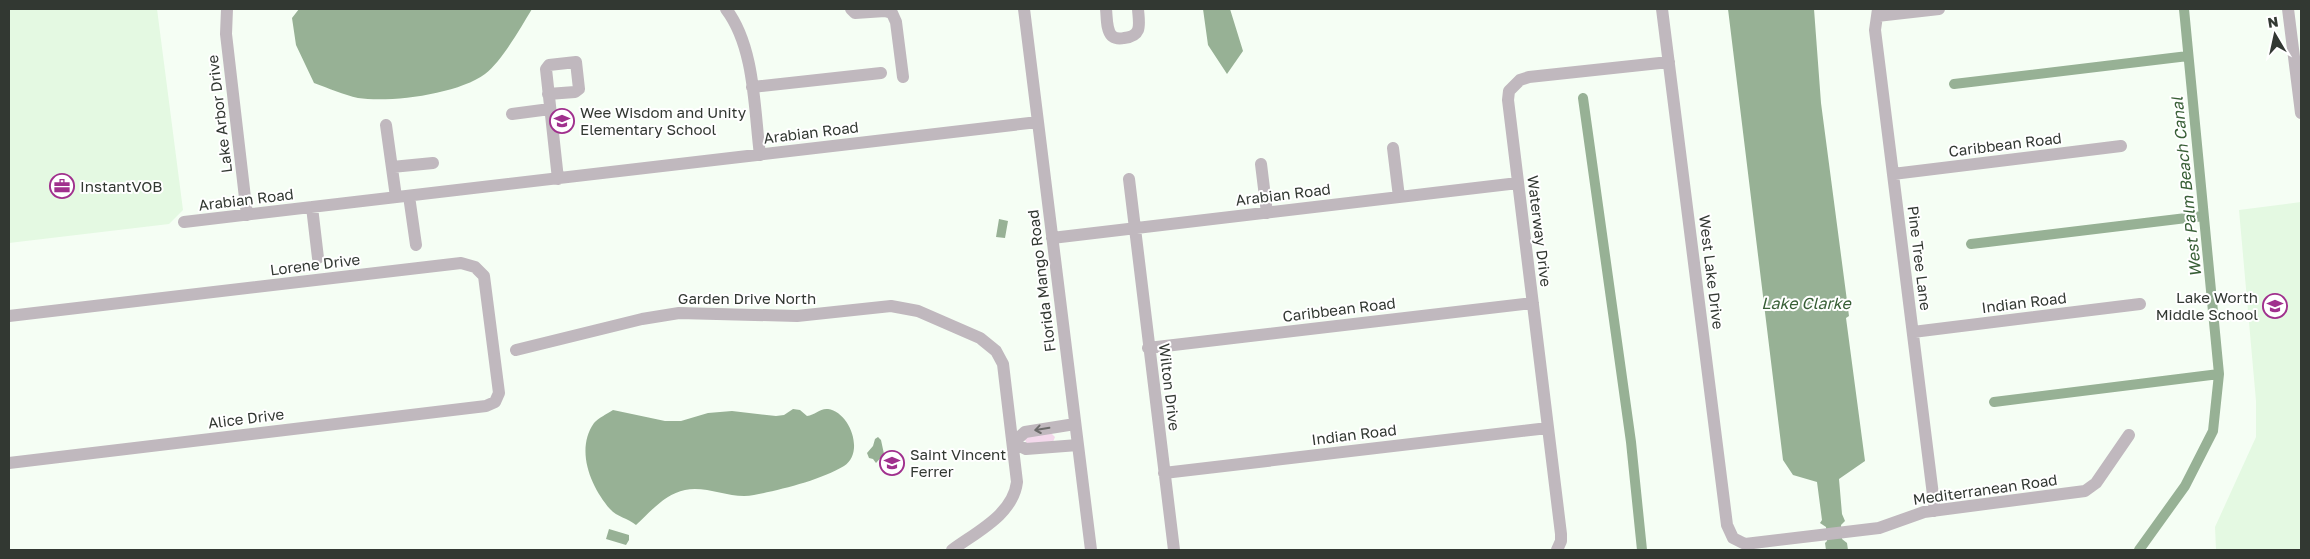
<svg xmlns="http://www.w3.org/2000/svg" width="2310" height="559" viewBox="0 0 2310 559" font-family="'Golos Text',sans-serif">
<rect width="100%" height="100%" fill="#f5fef4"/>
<!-- built -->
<path fill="#e4f9e2" d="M9,9H157L183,210L169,224L9,243Z
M2301,202V550H2216L2215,527L2256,437V401L2239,210Z"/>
<!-- green -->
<path fill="#f4d9ec" d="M1051,433L1055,437L1053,442L1027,444L1025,440V437Z"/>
<!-- water -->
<path fill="#97b195" d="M299,9H532C521,27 502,61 485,74C458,94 391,103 358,98C344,95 328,88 314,83L296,45L292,18Z
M1203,9H1230L1243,51L1227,74L1208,45Z
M1728,9H1814L1821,103L1849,316L1846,318L1865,461L1839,479L1842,514L1845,521L1841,525L1842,539L1847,543L1848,550H1826L1825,543L1827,541L1826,527L1820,523L1822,520L1817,482L1793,475L1783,460Z
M999,219L1008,221L1005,238L996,237Z
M793,409L800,410L807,416C815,415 820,408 828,409C850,412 865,453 844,466C821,480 780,490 754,495C732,500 707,485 685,490C665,494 650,512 636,525C628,518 617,517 610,509C591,487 575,450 594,423C598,418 607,414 613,410L665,421H681L708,413L732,411L776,416L784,415Z
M878,437L881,440L884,454L876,463L873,459L869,458L867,453L873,446L875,439Z
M609,529L629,535V540L626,545L606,539Z"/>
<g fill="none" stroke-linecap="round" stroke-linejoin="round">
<!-- canal -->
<path stroke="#97b195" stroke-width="10" d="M1954,84L2188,56
M1583,98L1631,442L1642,550
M1971,244L2203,216
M1994,402L2219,374
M2139,550L2185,486L2213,431L2219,374L2184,9"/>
<!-- minor -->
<path stroke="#c0b8be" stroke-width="12" d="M227,9L226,34L247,215
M726,9C755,47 754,108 760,155
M851,9L855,13L885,11L892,13L896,22L903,77
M1024,9L1091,550
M1106,9C1107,17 1106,30 1112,36C1116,39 1120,39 1124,38C1143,36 1139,24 1138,9
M1662,9L1727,525L1733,538L1745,544L1879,528L1924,512L2085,491L2096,483L2129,435
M1878,9L1875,30L1935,511
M2288,9L2301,113
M1877,16L1939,9
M752,87L881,73
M548,94L575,92L579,89L576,62L549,65L546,69C550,105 554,142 558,179
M512,114L550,109
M386,125L396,197
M1393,148L1399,197
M1261,164L1267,213
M392,167L433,163
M1893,174L2121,146
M1129,179L1174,550
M409,196L416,245
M312,207L318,258
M184,222L1038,122
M1052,238L1518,183
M9,316L461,263L475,267L484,276L499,393L495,402L486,406L9,463
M1913,332L2140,304
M1148,348L1533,303
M516,350L642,319L679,313L797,316L891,306L918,311L980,338L996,351L1003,364L1017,482C1013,515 976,532 952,550
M1013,443L1025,432L1075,424
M1013,443L1026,449L1078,445
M1164,473L1548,428
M1557,550L1561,541V534L1508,100L1509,91L1520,80L1529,77L1669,62"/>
</g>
<!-- one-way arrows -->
<defs><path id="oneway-shaft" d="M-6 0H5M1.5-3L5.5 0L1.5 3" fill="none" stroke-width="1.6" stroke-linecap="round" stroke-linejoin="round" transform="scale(1.25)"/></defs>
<use stroke="#6b6b6a" href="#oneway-shaft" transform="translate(1042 429) rotate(171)"/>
<!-- icons -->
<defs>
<symbol id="school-ring" viewBox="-11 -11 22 22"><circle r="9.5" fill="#fff" stroke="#a0308d" stroke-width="1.5"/><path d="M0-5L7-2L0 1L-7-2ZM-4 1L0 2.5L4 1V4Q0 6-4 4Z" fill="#a0308d"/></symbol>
<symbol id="office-ring" viewBox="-11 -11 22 22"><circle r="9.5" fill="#fff" stroke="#a0308d" stroke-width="1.5"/><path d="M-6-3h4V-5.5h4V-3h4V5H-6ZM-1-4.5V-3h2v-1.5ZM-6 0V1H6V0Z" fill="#a0308d"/></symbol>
</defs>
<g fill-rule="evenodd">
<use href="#school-ring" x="548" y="107" width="28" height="28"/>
<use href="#office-ring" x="48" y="172" width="28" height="28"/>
<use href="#school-ring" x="2261" y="292" width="28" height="28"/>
<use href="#school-ring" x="878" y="449" width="28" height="28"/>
</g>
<g text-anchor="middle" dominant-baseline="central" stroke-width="4" stroke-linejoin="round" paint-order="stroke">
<!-- poi labels -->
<g font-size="15" fill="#323832" stroke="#fff" text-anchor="start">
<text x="580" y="112">Wee Wisdom and Unity<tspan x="580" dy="17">Elementary School</tspan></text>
<text x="80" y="186">InstantVOB</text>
<text x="2258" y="297" text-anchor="end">Lake Worth<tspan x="2258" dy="17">Middle School</tspan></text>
<text x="910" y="454">Saint Vincent<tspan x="910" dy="17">Ferrer</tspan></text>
</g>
<!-- street labels -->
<g font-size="15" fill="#323832" stroke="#fff">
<text transform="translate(219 114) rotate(-97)">Lake Arbor Drive</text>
<text transform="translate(811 132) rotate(-7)">Arabian Road</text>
<text transform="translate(2005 144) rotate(-7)">Caribbean Road</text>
<text transform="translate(1283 194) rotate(-7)">Arabian Road</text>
<text transform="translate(246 199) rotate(-7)">Arabian Road</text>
<text transform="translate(1540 231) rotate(83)">Waterway Drive</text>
<text transform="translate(1920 258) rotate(83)">Pine Tree Lane</text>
<text transform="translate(315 264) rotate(-7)">Lorene Drive</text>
<text transform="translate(1712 272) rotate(83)">West Lake Drive</text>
<text transform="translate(1041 281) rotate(-97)">Florida Mango Road</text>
<text x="747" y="298">Garden Drive North</text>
<text transform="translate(2024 302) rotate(-7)">Indian Road</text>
<text transform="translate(1339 309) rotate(-7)">Caribbean Road</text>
<text transform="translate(1170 387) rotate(83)">Wilton Drive</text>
<text transform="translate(246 418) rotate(-7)">Alice Drive</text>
<text transform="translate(1354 434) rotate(-7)">Indian Road</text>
<text transform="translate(1985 489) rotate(-8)">Mediterranean Road</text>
</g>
<!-- water labels -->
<g font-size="16" font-style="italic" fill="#385f36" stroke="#fff">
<text transform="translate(2186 187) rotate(-96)">West Palm Beach Canal</text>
<text x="1806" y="303">Lake Clarke</text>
</g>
</g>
<!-- border -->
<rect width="2310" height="559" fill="none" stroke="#323832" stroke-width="20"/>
<!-- north arrow -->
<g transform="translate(2275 35) rotate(351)" stroke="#ffffff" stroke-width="4" paint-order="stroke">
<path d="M0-4L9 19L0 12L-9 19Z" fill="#323832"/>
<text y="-8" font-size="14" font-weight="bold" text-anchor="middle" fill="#323832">N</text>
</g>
</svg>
